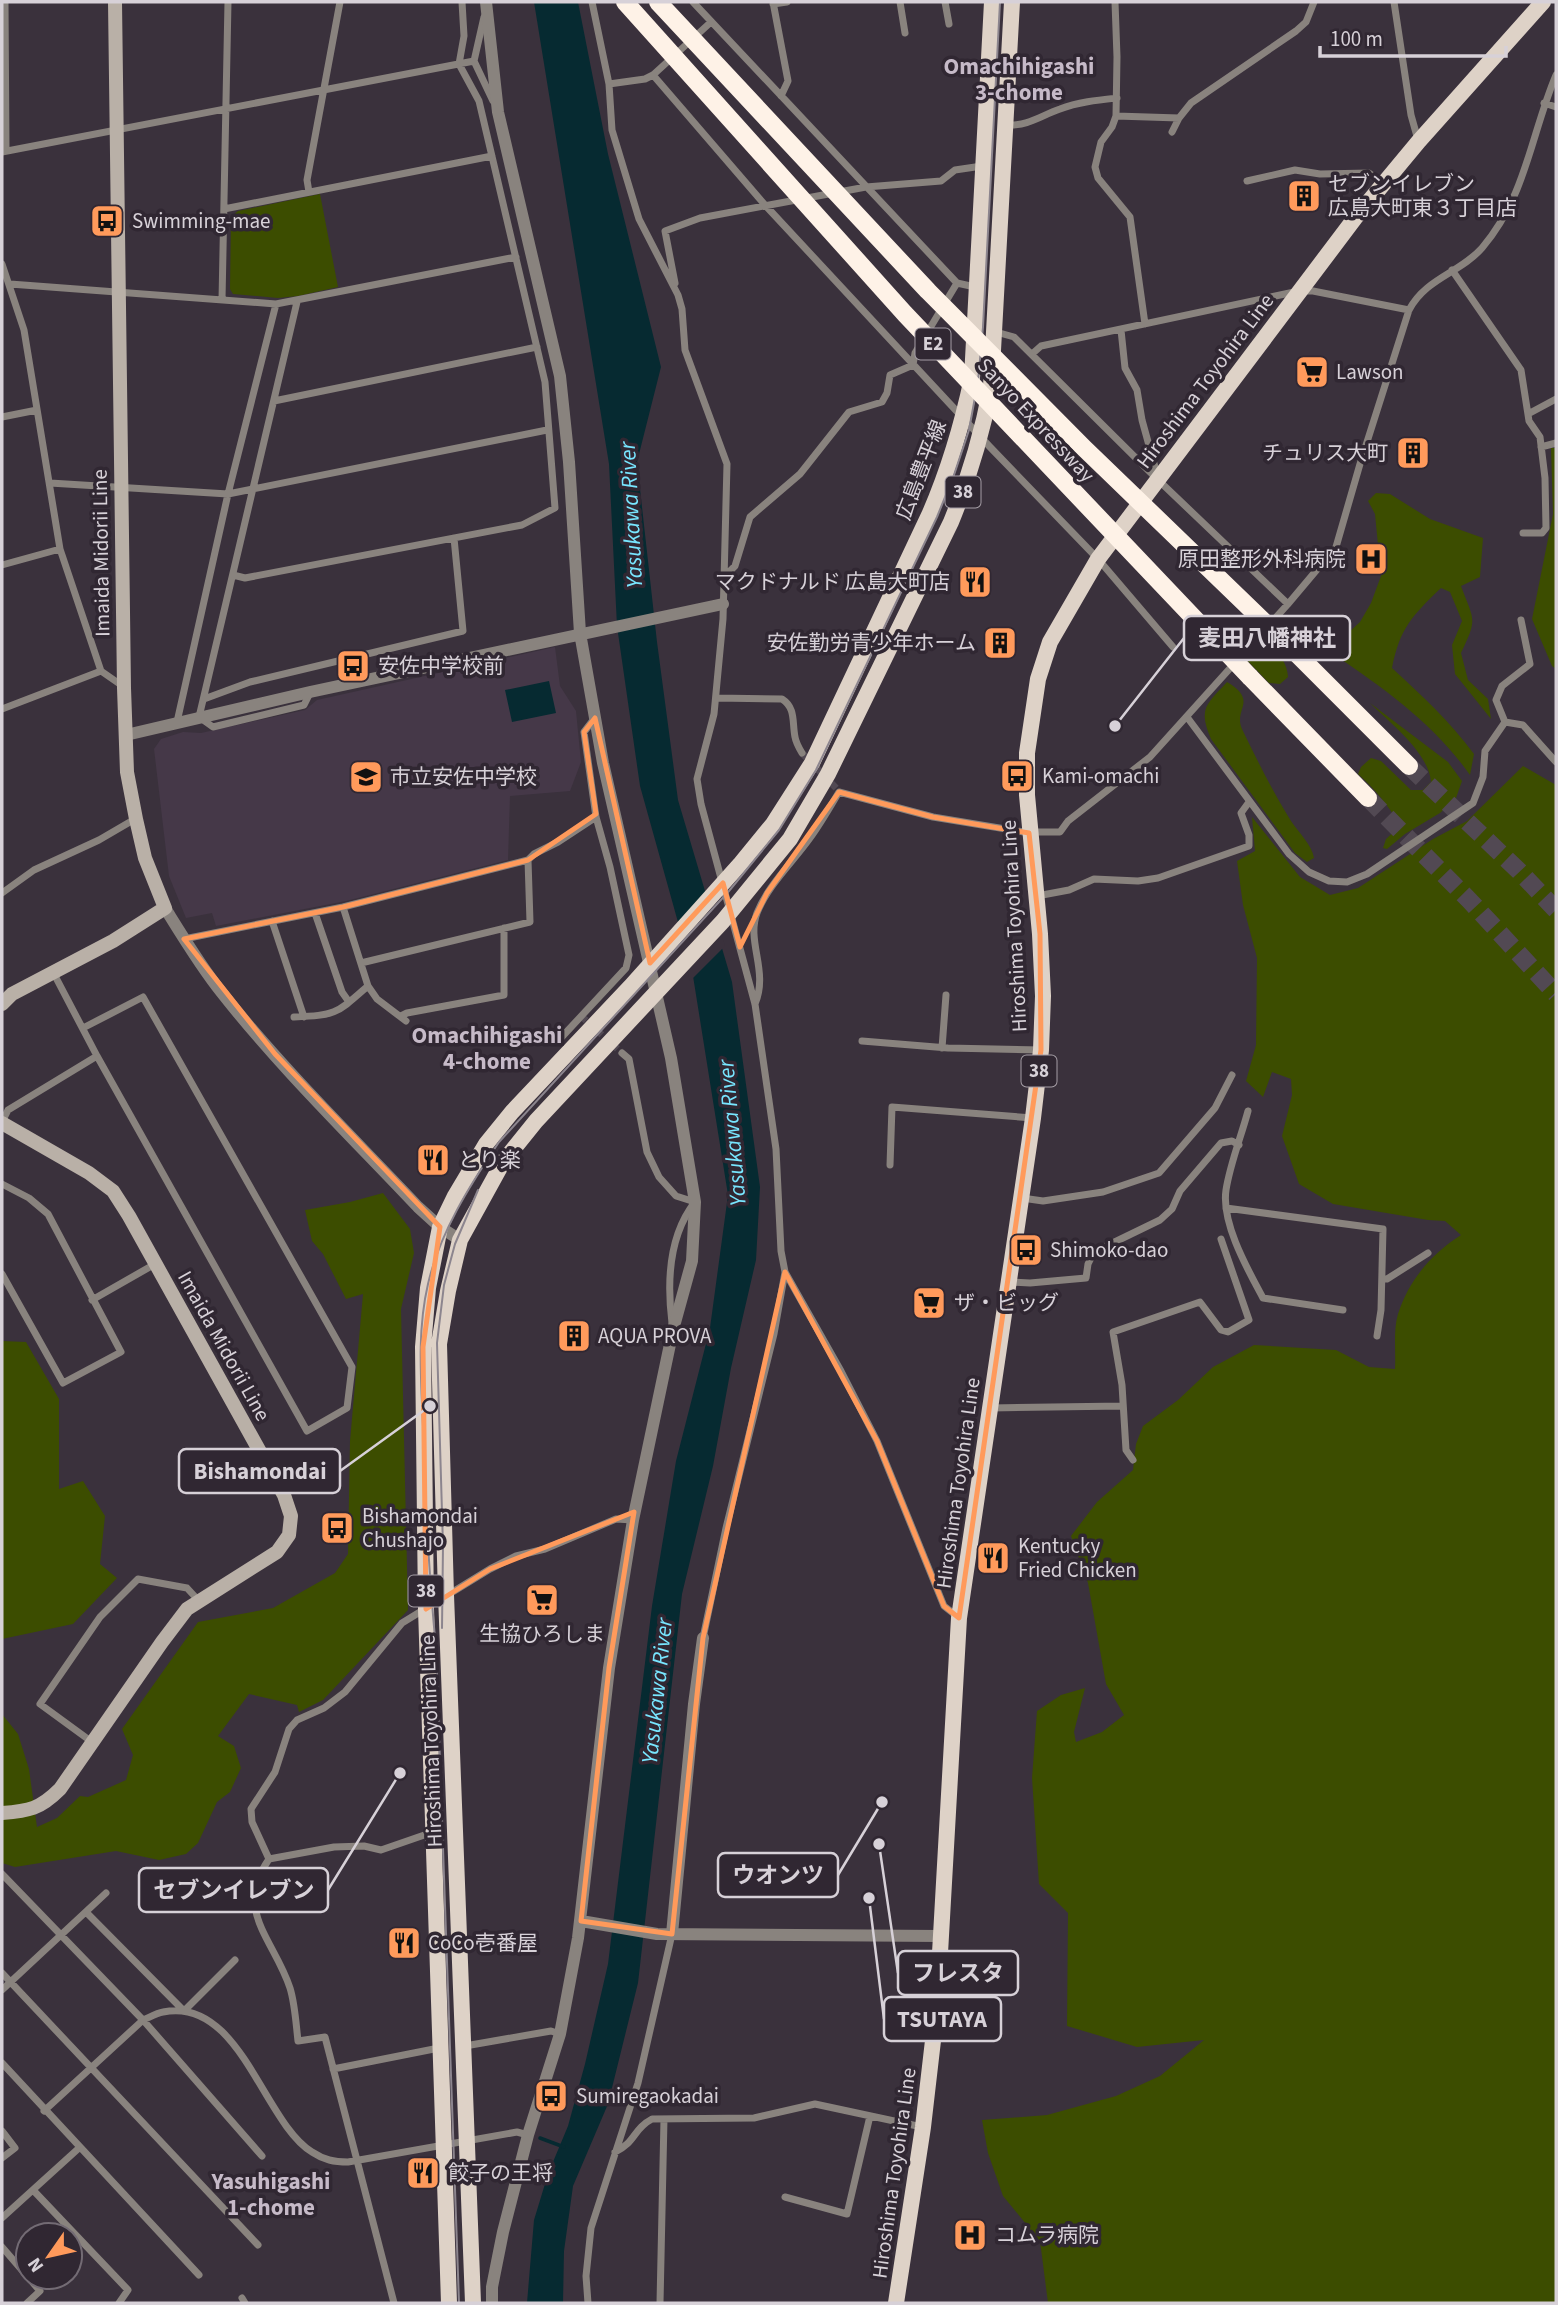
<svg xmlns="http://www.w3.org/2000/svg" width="1558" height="2305" viewBox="0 0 1558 2305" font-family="'Source Sans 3','Noto Sans JP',sans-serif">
<rect width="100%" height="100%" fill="#3a313c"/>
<!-- built -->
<path fill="#453848" d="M555,647L560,686L576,711L581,762L570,791L510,796L508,860L346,901L216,926L212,913L186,918L169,876L154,749L161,739L183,732L201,733L305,710L317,700Z"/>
<!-- green -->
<path fill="#3c4d00" d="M320,194L338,287L298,296L278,298L233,294L230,289L231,217L238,211Z
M1551,448H1556V669L1552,666L1532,619L1553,514Z
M1376,493L1390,494L1430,519L1483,538L1480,577L1461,586C1474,621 1478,618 1461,653L1468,680L1488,699L1491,719L1455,674L1452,645L1462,621L1450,592L1441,588C1412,616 1400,628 1392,668C1422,696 1449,720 1474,754L1470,775C1434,724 1386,690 1335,655V645L1360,622L1371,603L1381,576L1375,514L1368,501Z
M1262,639C1275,651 1287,659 1288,677L1280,684L1269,683L1244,657Z
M1227,682C1259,701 1233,709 1242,729C1257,760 1273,792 1291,821C1299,833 1312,845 1314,858L1307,862L1295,853L1211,739C1198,708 1206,705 1227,682Z
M1370,703L1448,762L1462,781L1456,798L1440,813L1405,834L1387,849L1383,848L1386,839L1400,826C1389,806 1375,789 1358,774L1361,767L1371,758L1381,761L1411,790H1423L1431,782C1429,753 1390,723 1370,703Z
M1523,766L1556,785V2303H1048L1040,2241L1003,2196L988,2153L982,2120L1047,2115L1116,2096L1160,2076L1204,2040L1137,2047L1067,2026L1068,1913L1039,1884L1032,1778L1037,1711L1061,1695L1085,1688L1074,1732L1076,1742L1102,1732L1124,1715L1106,1684L1088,1583L1071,1536L1097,1502L1133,1470L1136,1444L1143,1426L1178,1400L1213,1367L1254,1345L1336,1350L1369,1367L1395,1369C1396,1352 1393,1330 1398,1314C1409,1280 1431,1254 1461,1235L1445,1221L1428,1220L1333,1204L1299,1184L1282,1136L1292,1095L1291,1079L1272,1072L1263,1097L1246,1081L1256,1045L1257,958L1243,905L1237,861L1255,851L1252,817L1300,877L1330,895L1358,888L1433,839L1467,821Z
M383,1193L410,1229L414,1253L401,1309L408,1610L323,1700L299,1712L297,1705L249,1694L218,1736L234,1746L241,1768L230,1792L217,1802L198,1843L186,1854L159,1860L116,1851L15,1867L2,1863V1714L18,1734L29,1769L37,1827L57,1818L80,1796L88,1797L126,1780L133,1755L122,1729L198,1622L273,1608L335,1573L348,1554L350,1441L363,1294L346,1299L323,1254L312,1241L305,1210L350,1202Z
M2,1341L26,1342L59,1399V1489L83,1481L105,1516L100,1564L117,1578L73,1624L2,1639Z"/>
<!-- water -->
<path fill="#062a31" d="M534,2H578L608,154L661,367L637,462L657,642L678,800L732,982L760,1187L756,1260L731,1368L713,1466L682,1594L638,1983L608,2104L573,2186L564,2251L563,2303H527L534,2220L548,2174L568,2126L585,2064L608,1964L652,1606L676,1461L710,1328L728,1195L693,976L640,786L617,626L609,464Z
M549,681L556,713L512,722L505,690Z"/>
<!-- pier -->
<path fill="#3a313c" d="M709,892L725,946L690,981L676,928Z"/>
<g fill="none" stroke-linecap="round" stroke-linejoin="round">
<!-- stream -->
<path stroke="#062a31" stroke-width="3.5" d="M540,2138L564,2147"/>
<!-- minor-tunnel -->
<path stroke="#524953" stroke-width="7" stroke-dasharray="7 3.5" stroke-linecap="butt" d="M802,753L837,789
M581,1016L622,1053"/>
<!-- motorway-tunnel -->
<path stroke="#524953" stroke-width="18" stroke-dasharray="18 9" stroke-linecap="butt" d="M1409,766L1519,871L1556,910
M1368,798L1470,901L1556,994"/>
<!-- minor -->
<path stroke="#89837e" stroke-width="7" d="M5,2L6,151
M592,2L609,84L612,130L639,219L678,295L682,309L685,350L727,464L723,619L714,714L697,779L701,804L755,1004L776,1149L781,1251L785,1272L841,1371L877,1441L944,1606L958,1617
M693,2L957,283L975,287
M773,2L788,81L781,96
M900,2L905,33
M945,2L949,24
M1115,2L1117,57L1116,116L1112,127L1101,142L1095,167L1098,178L1130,217L1145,324
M1394,2L1411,115L1418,140
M773,4L787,2
M484,17L474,61L493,101
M653,75L765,205L990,447L1098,559L1173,647
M609,84L645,79L653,75L711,22
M1544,103L1556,107
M1116,116L1179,118
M1007,125C1029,126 1040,116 1060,109C1078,102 1098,100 1117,98
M1172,132L1179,118L1191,103L1296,31L1306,22L1314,2
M2,152L474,61
M1247,181L1295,170L1320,174L1369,173L1383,183
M309,192L307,180L340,2
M224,209L492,156
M2,264L24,330L60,549L101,671L124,687
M1452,270L1521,370L1529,421L1540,437L1545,478L1546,528L1542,533H1523
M675,283L665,231L700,218L866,187L941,181L955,170L982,166
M10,284L276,304L516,257
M222,300L228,2
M297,302L199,717L213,727L304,705L310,693
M1121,330L1125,368L1137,390L1142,420L1158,478
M996,332L1014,337L1154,476L1288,604
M1032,354L1041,346L1299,291H1313L1409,310
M913,365L915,353L957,283
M274,401L537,347
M1528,414L1556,399
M2,417L37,410
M1541,447L1556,443
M50,483L228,494L547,430
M2,565L60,549
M233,575L245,578L522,525L555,508L545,382L479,101L459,64L464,36L462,2
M725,576L735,566L750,517L800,474L849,412L882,402L887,393L890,375L913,365
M716,698L782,699C796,708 792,722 795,737C796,743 799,748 802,753
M204,699L250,682L463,631L454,538
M2,709L101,671
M1187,717L1289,854L1309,872L1329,881L1347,882L1367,874L1473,803L1483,777L1485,751L1505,722
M177,722L228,494L276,304
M1505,722L1496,700L1502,686L1530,664L1521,620
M1505,722L1523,725L1556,762
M2,893L34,870L99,840L135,819
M1037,896L1069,890L1094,879L1138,881L1158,878L1249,846V835L1241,813L1249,802
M343,907L368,986L377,999L406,1021
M315,913L342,992L349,1002
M272,921L304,1017
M184,939L343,907L528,860
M361,963L530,922L528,860L534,854L558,842L596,817
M53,972L97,1056L307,1431L347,1408L352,1367L143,997L83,1028
M755,1004C769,971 746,942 757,913C768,885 793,862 810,838C821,823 830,807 839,792L933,817L1024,832H1060L1068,821L1150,757L1288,604L1336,547L1360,464L1409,310C1426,278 1460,273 1482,248C1526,197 1531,134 1556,75
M401,1016L407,1013L504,995V928
M294,1017C337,1015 336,1014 368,986
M559,1040L626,968L629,955L610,867L596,817L584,732L594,719
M862,1041L948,1048L1041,1050
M942,1048L946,995
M622,1053L629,1059L647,1152L659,1177L676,1196L695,1202C669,1235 667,1283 672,1323
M1248,1111C1241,1137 1230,1164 1226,1190C1221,1223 1248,1270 1263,1298L1343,1310
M2,1122L8,1110L97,1056
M890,1165L892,1107L1033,1118
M2,1184L29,1198L48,1214L121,1352L63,1383L2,1274
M1022,1198L1043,1201L1103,1192L1159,1173L1215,1108L1232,1075
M1226,1208L1383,1229L1381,1310L1377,1336
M1382,1279H1387L1428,1253
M1009,1282L1030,1283L1086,1278L1088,1264L1094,1252L1160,1220L1172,1209L1180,1191L1221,1143L1232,1141L1239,1145
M92,1300L155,1264
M991,1408L1123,1406
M1133,1460L1126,1450L1122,1385L1113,1332L1200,1302L1221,1330L1228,1332L1249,1320L1221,1239
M703,1638L726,1528L774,1334L785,1272
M92,1742L40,1704L100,1617L138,1579L187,1588L199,1601
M269,1859L252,1822L251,1809L275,1772L289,1729L297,1720L324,1708L345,1692L402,1623L490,1569L516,1556L545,1549L616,1519L633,1520
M2,1874L143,2020L262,2156
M86,1912L184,2011L235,1960
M2,1973L258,2245
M2,1990L106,1893
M465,2046L551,2031L560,2034
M2,2063L199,2275
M333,2069L439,2048
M44,2111L143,2020C150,2017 157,2013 163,2012C240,1996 263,2122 312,2152C324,2160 334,2162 348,2162L517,2132L528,2135
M2,2131L15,2148L2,2158
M615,2152C636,2142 633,2129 652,2119L754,2118L815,2104L922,2127
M33,2190L128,2290L119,2303
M785,2197L847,2214L870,2116
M2,2218L79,2148
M2,2247L40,2291L27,2303
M242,2298L245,2303
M394,2303L325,2037L298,2041C296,2024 295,2004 290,1988C274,1939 233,1911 269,1859L334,1847L364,1846L381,1850L433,1832
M588,2303L586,2276L591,2228L638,2083L672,1934
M660,2303L664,2119"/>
<!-- tertiary -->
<path stroke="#89837e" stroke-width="12" d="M486,2L498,112L560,376L569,462L580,633L603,763L671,1058L695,1202L692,1261L673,1330L633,1520L609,1668L578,1938L560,2034L528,2135L503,2232L492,2287V2303
M126,735L310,692L723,604
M165,908C183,937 201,967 222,993C281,1068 353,1138 418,1207L440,1227L460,1240
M581,1921L657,1934L941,1936
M672,1934L694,1704L703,1638"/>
<!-- secondary -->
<path stroke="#b9b0a7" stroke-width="14" d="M2,1004L12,994L113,941L165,908L145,858L136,819L127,772L124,688L115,2
M2,1123L89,1173L113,1191L129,1216L284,1495L291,1516L289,1535L277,1552L187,1609L162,1642L60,1789C40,1809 29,1811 2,1813"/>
<!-- primary -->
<path stroke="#ded2c7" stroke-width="16" d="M449,2303L426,1609L423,1347L428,1288L440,1227L455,1196L486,1144L512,1112L630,987L741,863L773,824L812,763L930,513C949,469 962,425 972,378L992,2
M473,2303L446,1595L439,1344L448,1291L460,1240L503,1162L536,1121L723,921L790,839L828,774L951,522C969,478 982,434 991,387L1012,2
M896,2303L923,2127L937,2006L959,1618L1033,1118L1041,1050L1043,996L1040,934L1027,795V753L1038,679L1050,642L1098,559L1355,218L1419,141L1543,2"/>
<!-- motorway -->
<path stroke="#fef2e7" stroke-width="18" d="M1287,644L1409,766
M1250,677L1368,798"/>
<!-- tram -->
<path stroke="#8c858e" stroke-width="2" d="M442,1628L443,1546L437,1343L444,1285L455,1244L478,1190
M459,2303L436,1649C429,1575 425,1501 423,1426C421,1379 417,1331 428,1284C440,1232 470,1185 499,1142L729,891L779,830L816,770L937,517L954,475L969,430L978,381L983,327L1000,2"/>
<!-- motorway-bridge -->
<path stroke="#fef2e7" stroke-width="18" d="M625,2L905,314L1250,677
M658,2L928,291L1084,448L1287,644"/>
</g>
<!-- marked area -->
<path fill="none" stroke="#ff9a5b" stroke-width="5" stroke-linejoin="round" d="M595,718L650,963L723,883L740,947L767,893L839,792L933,817L1029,833L1040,934L1041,1050L959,1618L944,1606L877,1441L785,1272L703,1638L672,1934L581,1921L609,1668L634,1512L490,1569L426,1609L423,1347L440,1227L275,1054L184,939L343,907L528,860L596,814L584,732Z"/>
<!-- icons -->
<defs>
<symbol id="building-square" viewBox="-11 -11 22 22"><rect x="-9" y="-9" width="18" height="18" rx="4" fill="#ff9a5b" stroke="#302732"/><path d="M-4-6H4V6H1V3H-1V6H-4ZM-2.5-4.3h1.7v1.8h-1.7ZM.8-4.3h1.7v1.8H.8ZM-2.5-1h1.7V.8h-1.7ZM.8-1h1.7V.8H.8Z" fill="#111"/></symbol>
<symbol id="bus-square" viewBox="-11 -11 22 22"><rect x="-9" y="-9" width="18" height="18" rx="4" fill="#ff9a5b" stroke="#302732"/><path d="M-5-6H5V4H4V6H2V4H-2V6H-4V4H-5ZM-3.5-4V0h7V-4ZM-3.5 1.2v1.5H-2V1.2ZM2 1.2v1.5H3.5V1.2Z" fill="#111"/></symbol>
<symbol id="supermarket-square" viewBox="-11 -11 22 22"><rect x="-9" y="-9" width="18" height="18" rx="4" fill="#ff9a5b" stroke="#302732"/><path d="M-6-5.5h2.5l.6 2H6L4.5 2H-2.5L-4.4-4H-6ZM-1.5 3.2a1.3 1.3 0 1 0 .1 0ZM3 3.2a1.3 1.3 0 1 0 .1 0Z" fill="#111"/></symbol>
<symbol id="hospital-square" viewBox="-11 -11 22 22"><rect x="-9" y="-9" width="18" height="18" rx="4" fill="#ff9a5b" stroke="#302732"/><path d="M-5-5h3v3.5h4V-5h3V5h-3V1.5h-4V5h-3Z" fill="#111"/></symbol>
<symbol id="restaurant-square" viewBox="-11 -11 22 22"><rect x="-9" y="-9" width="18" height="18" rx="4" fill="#ff9a5b" stroke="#302732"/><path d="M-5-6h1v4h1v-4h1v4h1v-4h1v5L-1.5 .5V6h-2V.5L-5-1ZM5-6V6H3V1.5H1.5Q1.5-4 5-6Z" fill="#111"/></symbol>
<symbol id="school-square" viewBox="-11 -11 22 22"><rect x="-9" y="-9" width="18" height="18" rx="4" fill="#ff9a5b" stroke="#302732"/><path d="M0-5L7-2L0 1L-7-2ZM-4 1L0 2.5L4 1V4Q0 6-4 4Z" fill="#111"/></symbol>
</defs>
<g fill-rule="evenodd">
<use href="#building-square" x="1285" y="177" width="38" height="38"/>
<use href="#bus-square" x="88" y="202" width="38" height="38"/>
<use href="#supermarket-square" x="1293" y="353" width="38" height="38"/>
<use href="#building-square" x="1394" y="434" width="38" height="38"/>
<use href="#hospital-square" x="1352" y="540" width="38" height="38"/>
<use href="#restaurant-square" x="956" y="563" width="38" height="38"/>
<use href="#building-square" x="981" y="624" width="38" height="38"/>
<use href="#bus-square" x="334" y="647" width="38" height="38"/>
<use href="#bus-square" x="998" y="757" width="38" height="38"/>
<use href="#school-square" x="347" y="758" width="38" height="38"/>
<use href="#restaurant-square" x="414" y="1141" width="38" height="38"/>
<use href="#bus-square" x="1007" y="1231" width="38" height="38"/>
<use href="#supermarket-square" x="910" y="1284" width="38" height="38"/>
<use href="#building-square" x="555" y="1317" width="38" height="38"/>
<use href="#bus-square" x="318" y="1509" width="38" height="38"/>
<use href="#restaurant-square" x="974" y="1539" width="38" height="38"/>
<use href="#supermarket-square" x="523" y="1581" width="38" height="38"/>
<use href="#restaurant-square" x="385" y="1924" width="38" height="38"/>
<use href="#bus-square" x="532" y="2077" width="38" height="38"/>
<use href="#restaurant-square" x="404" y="2154" width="38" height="38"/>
<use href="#hospital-square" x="951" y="2216" width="38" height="38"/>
</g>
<g text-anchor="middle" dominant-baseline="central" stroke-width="7" stroke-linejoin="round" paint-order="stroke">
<!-- shield labels -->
<g fill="#302732" stroke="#a59ea6" stroke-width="2">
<rect x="915.5" y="328.5" width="35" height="31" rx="5"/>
<rect x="945.5" y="476.5" width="35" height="31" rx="5"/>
<rect x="1021.5" y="1055.5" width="35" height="31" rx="5"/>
<rect x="408.5" y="1575.5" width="35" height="31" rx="5"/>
</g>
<g font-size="19" font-weight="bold" fill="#d7d1d8">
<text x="933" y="344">E2</text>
<text x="963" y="492">38</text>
<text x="1039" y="1071">38</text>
<text x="426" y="1591">38</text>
</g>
<!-- poi labels -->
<g font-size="21" fill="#d7d1d8" stroke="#302732" text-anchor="start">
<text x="1328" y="184">セブンイレブン<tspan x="1328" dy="24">広島大町東３丁目店</tspan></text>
<text x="132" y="221">Swimming-mae</text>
<text x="1336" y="372">Lawson</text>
<text x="1388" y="453" text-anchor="end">チュリス大町</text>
<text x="1346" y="559" text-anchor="end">原田整形外科病院</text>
<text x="950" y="582" text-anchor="end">マクドナルド 広島大町店</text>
<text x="976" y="643" text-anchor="end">安佐勤労青少年ホーム</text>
<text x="378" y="666">安佐中学校前</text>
<text x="1042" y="776">Kami-omachi</text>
<text x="390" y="777">市立安佐中学校</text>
<text x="458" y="1160">とり楽</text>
<text x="1050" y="1250">Shimoko-dao</text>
<text x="954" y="1303">ザ・ビッグ</text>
<text x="598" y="1336">AQUA PROVA</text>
<text x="362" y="1516">Bishamondai<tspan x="362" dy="24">Chushajo</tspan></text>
<text x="1018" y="1546">Kentucky<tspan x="1018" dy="24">Fried Chicken</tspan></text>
<text x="542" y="1634" text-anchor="middle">生協ひろしま</text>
<text x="428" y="1943">CoCo壱番屋</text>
<text x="576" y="2096">Sumiregaokadai</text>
<text x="448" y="2173">餃子の王将</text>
<text x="995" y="2235">コムラ病院</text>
</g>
<!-- street labels -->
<g font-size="21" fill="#d7d1d8" stroke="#302732">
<text transform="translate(1205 381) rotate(-53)">Hiroshima Toyohira Line</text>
<text transform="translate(1036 420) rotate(47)">Sanyo Expressway</text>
<text transform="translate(921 470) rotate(-69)">広島豊平線</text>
<text transform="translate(101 553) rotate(-91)">Imaida Midorii Line</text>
<text transform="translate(1014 926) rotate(-93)">Hiroshima Toyohira Line</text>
<text transform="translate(224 1346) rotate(61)">Imaida Midorii Line</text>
<text transform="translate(958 1483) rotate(-82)">Hiroshima Toyohira Line</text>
<text transform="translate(431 1741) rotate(-92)">Hiroshima Toyohira Line</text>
<text transform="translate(894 2173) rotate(-82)">Hiroshima Toyohira Line</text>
</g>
<!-- neighbourhood labels -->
<g font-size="23" font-weight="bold" fill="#c6bac8" stroke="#302732">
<text x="1019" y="66">Omachihigashi<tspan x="1019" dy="26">3-chome</tspan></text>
<text x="487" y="1035">Omachihigashi<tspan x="487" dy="26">4-chome</tspan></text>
<text x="271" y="2181">Yasuhigashi<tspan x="271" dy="26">1-chome</tspan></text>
</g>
<!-- water labels -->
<g font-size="23" font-style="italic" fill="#78e6ff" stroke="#302732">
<text transform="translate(631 515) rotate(-93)">Yasukawa River</text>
<text transform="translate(732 1133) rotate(-95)">Yasukawa River</text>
<text transform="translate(657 1691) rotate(-84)">Yasukawa River</text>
</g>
</g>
<!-- callouts -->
<path fill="none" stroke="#d7d1d8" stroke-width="2.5" d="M1115 726L1184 638M430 1406L340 1471M882 1802L838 1875M400 1773L328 1890M879 1844L898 1973M869 1898L884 2019"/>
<g fill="#d7d1d8" stroke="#302732" stroke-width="2.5">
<circle cx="1115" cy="726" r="7"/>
<circle cx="430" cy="1406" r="7"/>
<circle cx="882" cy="1802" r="7"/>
<circle cx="400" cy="1773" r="7"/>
<circle cx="879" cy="1844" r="7"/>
<circle cx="869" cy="1898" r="7"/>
</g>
<g fill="#302732" stroke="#d7d1d8" stroke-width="2.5">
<rect x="1184" y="616" width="166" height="44" rx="7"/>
<rect x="179" y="1449" width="161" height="44" rx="7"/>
<rect x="718" y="1853" width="120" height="44" rx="7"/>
<rect x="139" y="1868" width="189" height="44" rx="7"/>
<rect x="898" y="1951" width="120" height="44" rx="7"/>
<rect x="884" y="1997" width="117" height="44" rx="7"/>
</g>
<g font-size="23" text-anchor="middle" font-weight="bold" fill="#d7d1d8">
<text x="1267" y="646">麦田八幡神社</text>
<text x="260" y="1479">Bishamondai</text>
<text x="778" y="1883">ウオンツ</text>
<text x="234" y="1898">セブンイレブン</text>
<text x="958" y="1981">フレスタ</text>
<text x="942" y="2027">TSUTAYA</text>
</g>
<!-- border -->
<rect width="1558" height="2305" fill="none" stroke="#d7d1d8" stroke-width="7"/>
<!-- north arrow -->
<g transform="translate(49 2256) rotate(236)"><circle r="33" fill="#302732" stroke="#736b74" stroke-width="2"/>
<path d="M0-5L12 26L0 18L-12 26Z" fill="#ff9a5b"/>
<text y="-10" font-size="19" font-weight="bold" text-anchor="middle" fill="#d7d1d8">N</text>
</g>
<!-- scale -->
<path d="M1320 46v10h186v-10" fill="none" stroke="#d7d1d8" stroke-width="3.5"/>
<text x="1330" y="46" font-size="21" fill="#d7d1d8" stroke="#302732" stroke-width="5" paint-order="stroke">100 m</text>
</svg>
